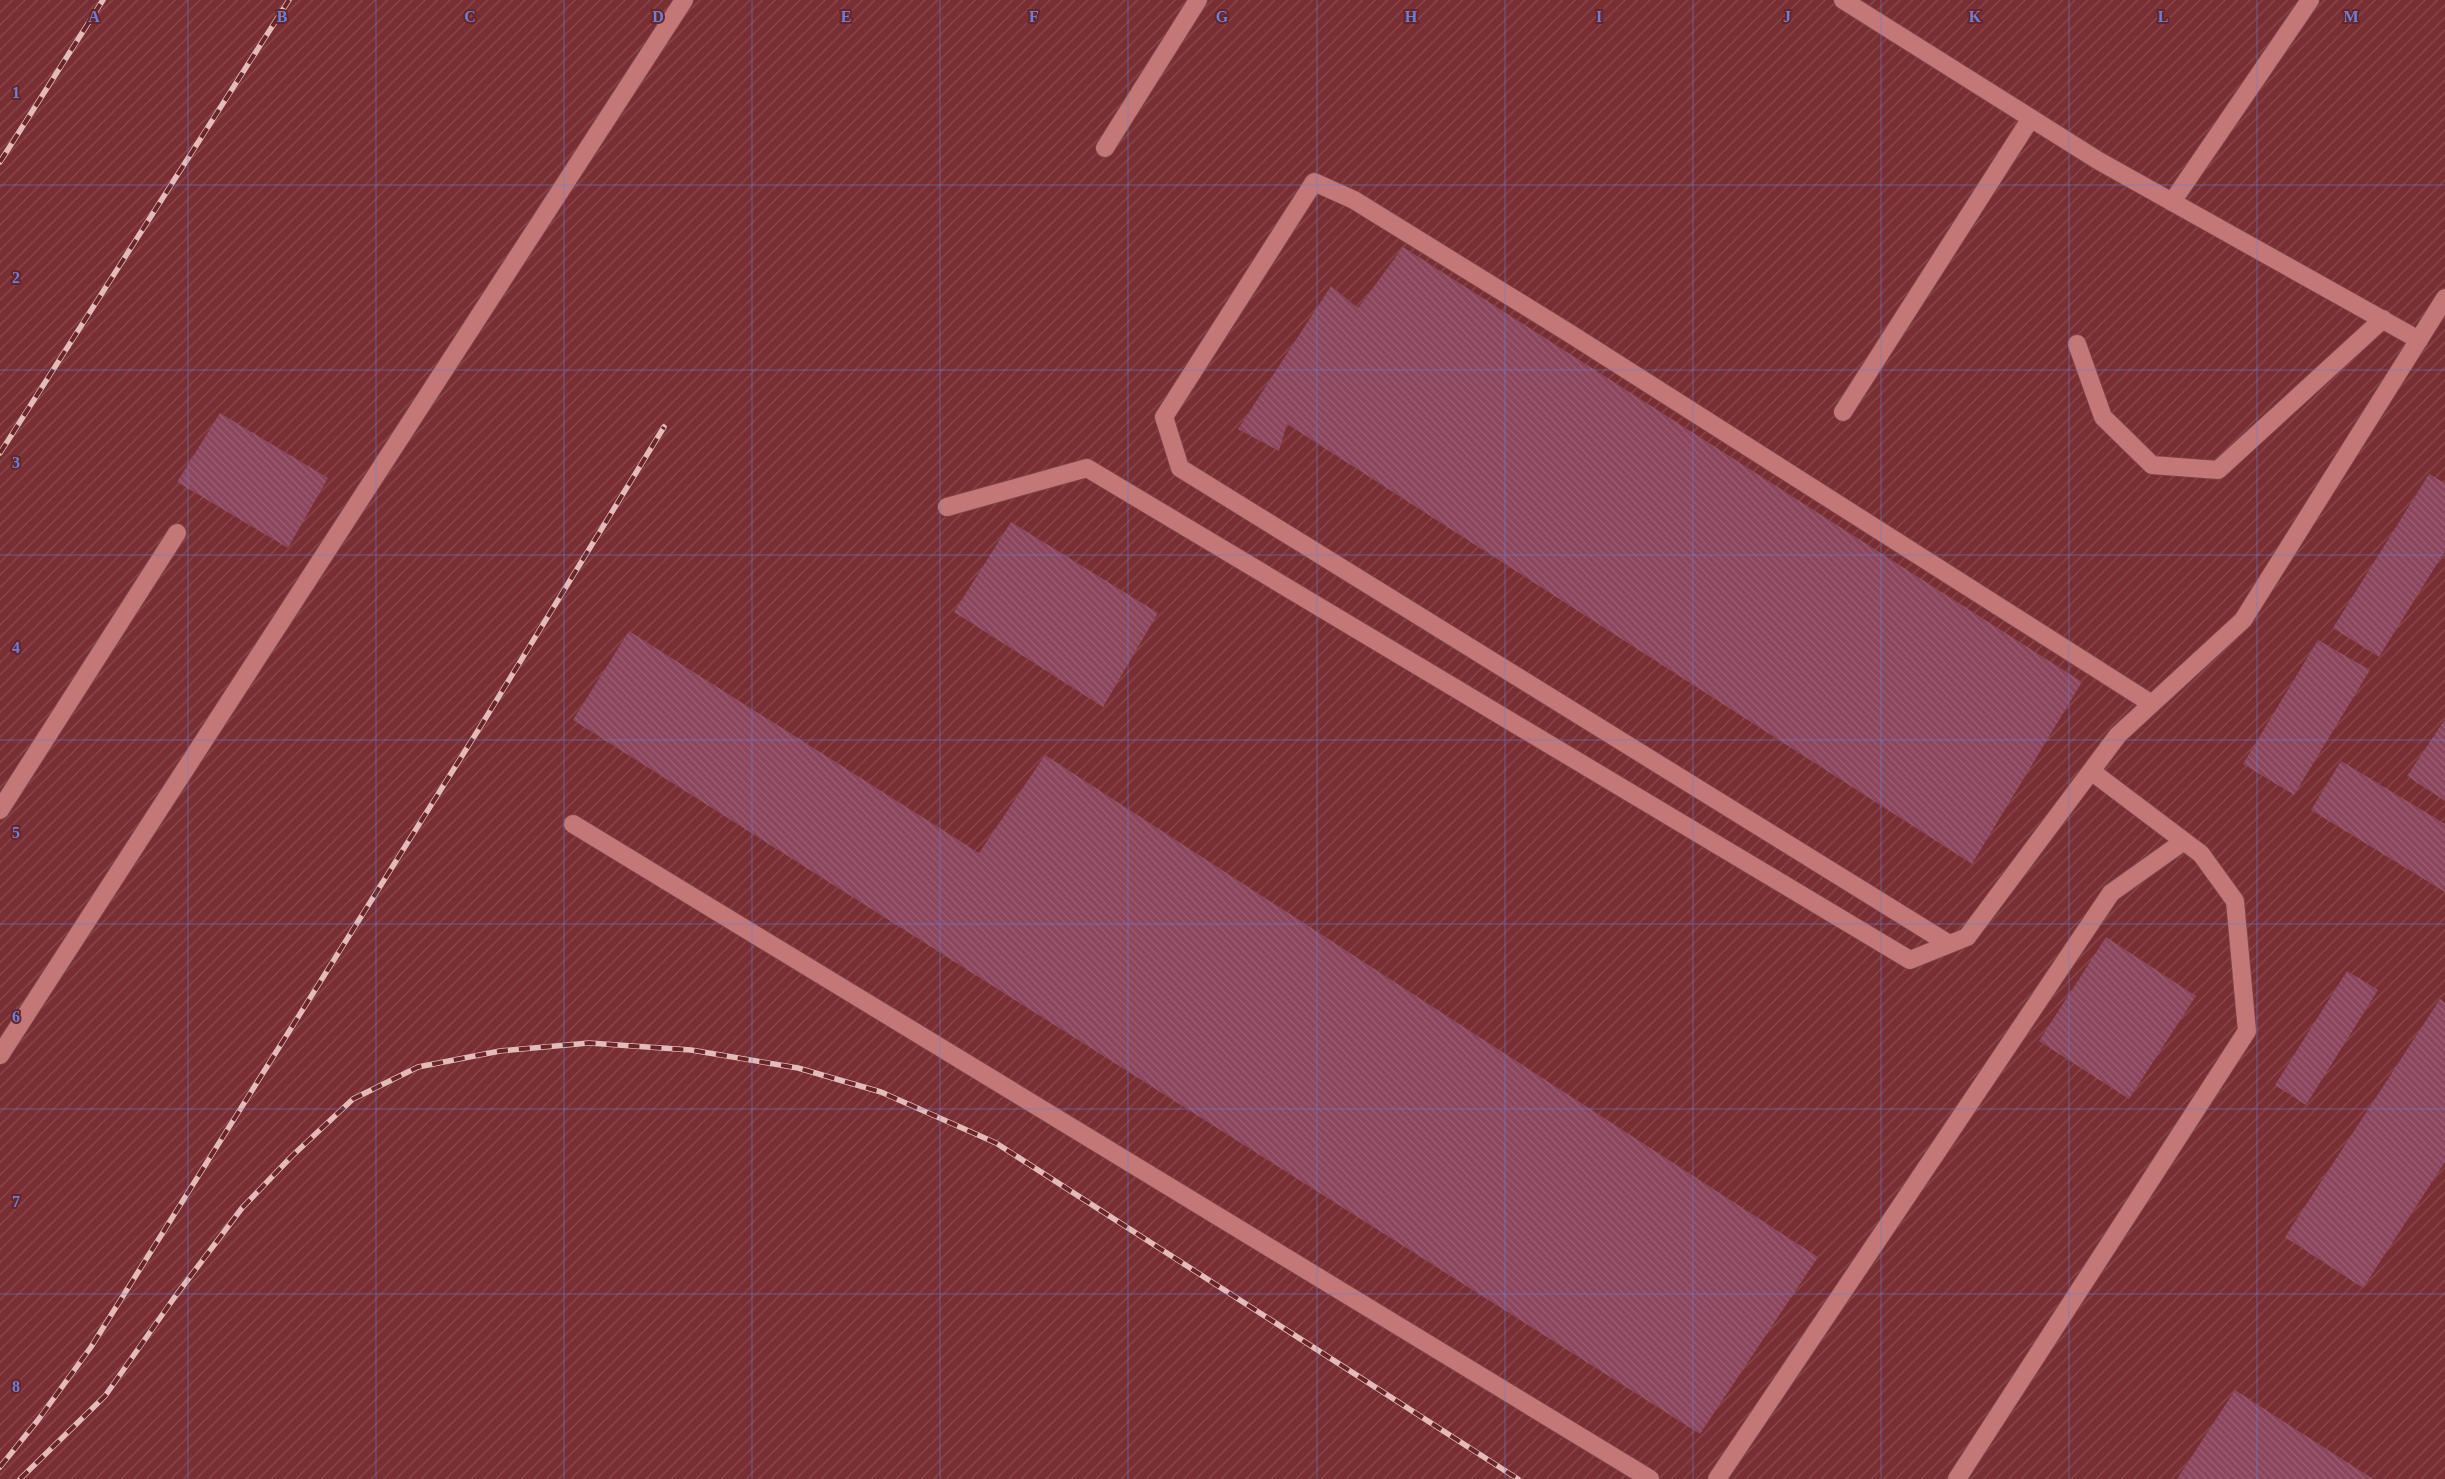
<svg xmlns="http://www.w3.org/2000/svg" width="2445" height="1479" viewBox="0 0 2445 1479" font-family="Georgia,serif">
<defs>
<pattern id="industrial-furrows" width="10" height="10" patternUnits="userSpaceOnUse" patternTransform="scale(1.25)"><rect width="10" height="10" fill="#782e32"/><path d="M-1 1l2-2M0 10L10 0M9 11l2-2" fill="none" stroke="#8c4c4f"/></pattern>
<pattern id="building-back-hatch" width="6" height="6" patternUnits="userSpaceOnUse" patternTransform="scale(1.25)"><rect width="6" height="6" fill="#8b465d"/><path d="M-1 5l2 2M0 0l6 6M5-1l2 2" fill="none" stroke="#9c6074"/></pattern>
</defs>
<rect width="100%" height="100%" fill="#682528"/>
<!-- industrial -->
<path fill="url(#industrial-furrows)" d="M0,0H2445V1479H0Z"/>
<!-- building -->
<path fill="url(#building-back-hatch)" d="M1403,247L2082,682L1972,864L1287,424L1279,451L1238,429L1331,286L1358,308Z
M220,413L328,478L288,548L177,482Z
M2429,474L2445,483V551L2379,657L2333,628Z
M1011,522L1158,613L1103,707L954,612Z
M629,631L979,853L1045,755L1818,1257L1700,1434L573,720Z
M2318,640L2370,670L2294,795L2243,764Z
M2445,719V801L2407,776Z
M2341,761L2445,824V892L2311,810Z
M2106,937L2196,996L2129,1099L2039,1041Z
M2347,971L2378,990L2306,1105L2275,1085Z
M2440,999L2445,1003V1162L2363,1288L2285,1237Z
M2235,1390L2373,1479H2177Z"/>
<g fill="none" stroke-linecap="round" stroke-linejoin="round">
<defs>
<path id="lane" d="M1843,0L2099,161L2419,340
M1105,148L1198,0
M2172,202L2310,0
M2077,344L2103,417L2152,465L2218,470L2383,319
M1843,412L2031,118
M947,507L1087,468L1910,960L1967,937L2118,735L2243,620L2445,298
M0,810L177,533
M573,824L1650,1479
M1949,944L1180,468L1164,417L1314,182L1354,200L1569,333L2152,704
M0,1055L684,0
M1717,1479L2111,893L2184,841
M1957,1479L2247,1031L2235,901L2201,854L2091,771"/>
</defs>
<!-- lane casing -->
<use href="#lane" stroke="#7c4248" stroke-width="20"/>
<!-- lane -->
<use href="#lane" stroke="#c37776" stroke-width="18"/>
<defs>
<path id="rail" d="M0,162L103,0
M0,453L289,0
M0,1467L38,1420L91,1347L482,724L664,427
M20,1479L105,1396L174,1298L242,1208L292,1156L353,1099L418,1067L500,1051L589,1043L691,1050L798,1068L881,1092L996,1143L1518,1479"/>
</defs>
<!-- rail casing -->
<use href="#rail" stroke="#e4bbbb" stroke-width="5.5"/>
<!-- rail -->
<use href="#rail" stroke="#682528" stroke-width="4" stroke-dasharray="11" stroke-linecap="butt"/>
</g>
<!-- grid -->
<path fill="none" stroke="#6c80d9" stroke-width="1" stroke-opacity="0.55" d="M188,0V1479M376,0V1479M564,0V1479M752,0V1479M940,0V1479M1128,0V1479M1317,0V1479M1505,0V1479M1693,0V1479M1881,0V1479M2069,0V1479M2257,0V1479M0,185H2445M0,370H2445M0,555H2445M0,740H2445M0,924H2445M0,1109H2445M0,1294H2445"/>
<g font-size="16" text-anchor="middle" font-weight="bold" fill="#6c80d9" stroke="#682528" stroke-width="4" stroke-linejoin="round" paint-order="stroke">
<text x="94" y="22">A</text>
<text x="282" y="22">B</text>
<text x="470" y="22">C</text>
<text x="658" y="22">D</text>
<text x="846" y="22">E</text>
<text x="1034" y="22">F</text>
<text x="1222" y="22">G</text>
<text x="1411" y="22">H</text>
<text x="1599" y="22">I</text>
<text x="1787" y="22">J</text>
<text x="1975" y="22">K</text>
<text x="2163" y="22">L</text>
<text x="2351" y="22">M</text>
<text x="16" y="98">1</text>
<text x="16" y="283">2</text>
<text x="16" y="468">3</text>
<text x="16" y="653">4</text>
<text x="16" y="838">5</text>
<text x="16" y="1022">6</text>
<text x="16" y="1207">7</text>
<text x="16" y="1392">8</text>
</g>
</svg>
